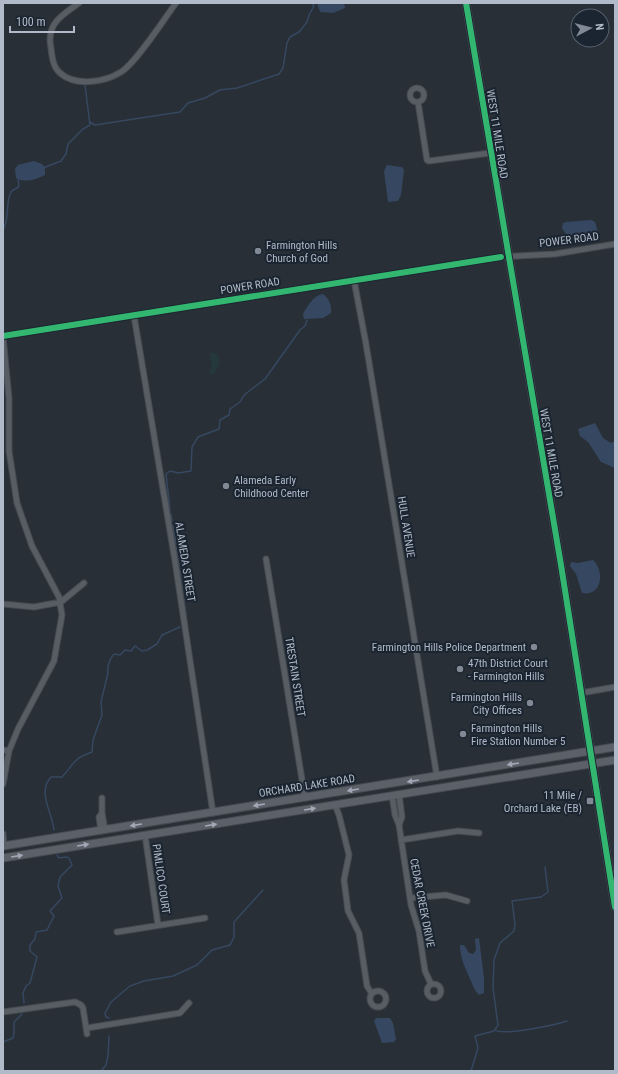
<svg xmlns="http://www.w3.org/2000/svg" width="618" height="1074" viewBox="0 0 618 1074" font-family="'Roboto Condensed',sans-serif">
<rect width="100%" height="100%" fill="#282f36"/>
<!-- green -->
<path fill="#25393c" d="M211,352L218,355L220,363L214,374H209L212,364L210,359Z"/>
<!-- water -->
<path fill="#364861" d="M317,3H344L345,8L333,13L320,12Z
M34,161L42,164L45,168V175C35,180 26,183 16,178L15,169L18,165Z
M387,165L402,167L404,170L401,195L398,201L388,202L384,171Z
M591,220L595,222L598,232C590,238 576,237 566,234L562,228L563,223L566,222Z
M323,294C329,298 332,306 331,313L323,318L304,319L303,314C307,306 314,295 323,294Z
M595,423L603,438L611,443L615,441V468L601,462L588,442L580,436L578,429Z
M593,560C605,571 602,597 582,593L576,574L570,566L571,562L578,563Z
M479,938L484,978V993L479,995C474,990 473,985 470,979C465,967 460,958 460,945H464L469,953L473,954L476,950L475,939Z
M376,1018H390L393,1023L396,1039L394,1042L382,1043L374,1021Z"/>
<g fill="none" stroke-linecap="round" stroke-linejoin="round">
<!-- stream -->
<path stroke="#364861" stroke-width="1.5" d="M90,122L95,125L180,112L188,103L205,98L220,90L237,88L279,74L283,68L287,43L290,37L299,32L307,22L309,15L314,6L312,3
M43,168L61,161L66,154L68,144L83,129L90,125L85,85
M3,230C10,218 5,204 11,192C13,189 17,189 19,186L18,178
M170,510L166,474L170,471L178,473L191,471L192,447L198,437L219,429L220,420L229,415L230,409L240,402L244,395L265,379L300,330L305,326L307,320
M171,514L172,521
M173,526L176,544
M176,547L179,566
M180,571L183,595
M184,599L187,623
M54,830C52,812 37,792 51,777H62C76,762 72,759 92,752L93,740L102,715L101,702L108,673C107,665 109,660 114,654L120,655L125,650L131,651L135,646L142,651L147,650L157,644L162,635L180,627
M24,1003L23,993L26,986L30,983L37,957L30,951V945L35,939L36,932L47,930L54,916L50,911L62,898L58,886L60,877L72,865L69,858L66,857L59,858L57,855
M109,1018L106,1017L105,1013L111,1002L130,986L144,981L173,976L197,965L212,950L230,945L234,937V922L263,890
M495,1030C504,1036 555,1025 567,1021
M3,1042L13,1038L14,1033V1022L22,1014
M101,1071L106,1065L108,1056L109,1036
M471,1071L478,1048L475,1036L494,1031L498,1025L493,988L494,960L500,943L514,931L515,924L512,901L541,897L548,892L545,867"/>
<defs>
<path id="street" d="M79,3C71,9 62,14 56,22C50,29 49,40 51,48C52,57 53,67 60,73C76,87 105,82 121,72C136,63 164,19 176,3
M410 95a7 7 0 1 1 14 0a7 7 0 1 1-14 0Z
M418,102L427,160L429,161L490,153
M354,280L366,344L437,777
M134,316L175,561L213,813
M3,336L501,257L555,254L615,244
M3,337L9,398V451L17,503L32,546L59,597L62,615L54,661L18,729L9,751L3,784
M266,559L305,798
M3,604L34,607L61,602L84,583
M581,693L615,687
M3,750L9,751
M392,796L395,815L399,825L411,905L419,931L425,971L431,984
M335,805L339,815L349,855L344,880L348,911L359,933L367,986L372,994
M102,813L105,830
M399,825L402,817L399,794
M101,831L99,817L102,813V798
M3,834L4,846
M145,835L158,925
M401,840L458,831L479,833
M410,898L446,895L467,901
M117,932L205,918
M427 991a7 7 0 1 1 14 0a7 7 0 1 1-14 0Z
M370 999a8 8 0 1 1 16 0a8 8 0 1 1-16 0Z
M3,1012L75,1002L81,1005L83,1008L87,1034
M87,1028L180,1013L189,1003"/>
<path id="secondary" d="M466,3L561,565L615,907
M3,846L615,747
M3,858L615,760"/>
</defs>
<!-- street casing -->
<use href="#street" stroke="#464b51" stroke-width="7"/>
<!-- secondary casing -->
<use href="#secondary" stroke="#464b51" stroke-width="9"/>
<!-- street -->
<use href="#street" stroke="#585d64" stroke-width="5"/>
<!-- secondary -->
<use href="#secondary" stroke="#5c6169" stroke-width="7"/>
<defs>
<path id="cycleway" d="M466,3L561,565L615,907
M3,336L501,257"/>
</defs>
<!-- cycleway casing -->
<use href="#cycleway" stroke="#1b2531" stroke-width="8"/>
<!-- cycleway -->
<use href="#cycleway" stroke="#33b770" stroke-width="6"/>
</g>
<!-- one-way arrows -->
<defs><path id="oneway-solid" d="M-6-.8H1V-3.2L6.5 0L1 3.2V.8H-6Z"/></defs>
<g fill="#a0a8b5">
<use href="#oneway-solid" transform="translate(513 764) rotate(171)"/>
<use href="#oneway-solid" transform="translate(413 781) rotate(171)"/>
<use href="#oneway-solid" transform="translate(353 790) rotate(171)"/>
<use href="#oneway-solid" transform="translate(259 805) rotate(171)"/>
<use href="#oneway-solid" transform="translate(310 809) rotate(-9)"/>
<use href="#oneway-solid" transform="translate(136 825) rotate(171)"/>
<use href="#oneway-solid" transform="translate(211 825) rotate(-9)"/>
<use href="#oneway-solid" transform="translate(83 845) rotate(-9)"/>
<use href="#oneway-solid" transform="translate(17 856) rotate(-9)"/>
</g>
<!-- markers -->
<g fill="#818995" stroke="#1b2531" stroke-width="1.5">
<circle cx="258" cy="251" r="4"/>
<circle cx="226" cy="486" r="4"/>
<circle cx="534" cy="647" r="4"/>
<circle cx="460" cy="669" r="4"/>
<circle cx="530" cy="703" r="4"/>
<circle cx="463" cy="734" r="4"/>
<rect x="586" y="797" width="8" height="8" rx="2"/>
</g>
<g text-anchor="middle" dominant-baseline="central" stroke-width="4" stroke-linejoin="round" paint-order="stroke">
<!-- street labels -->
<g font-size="11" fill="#b1bac8" stroke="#1b2531">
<text transform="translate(497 134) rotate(81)">WEST 11 MILE ROAD</text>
<text transform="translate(569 240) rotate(-7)">POWER ROAD</text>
<text transform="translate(250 286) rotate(-9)">POWER ROAD</text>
<text transform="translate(551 453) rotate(80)">WEST 11 MILE ROAD</text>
<text transform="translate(406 527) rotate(81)">HULL AVENUE</text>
<text transform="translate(185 562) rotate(81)">ALAMEDA STREET</text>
<text transform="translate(295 677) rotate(81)">TRESTAIN STREET</text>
<text transform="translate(307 786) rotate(-9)">ORCHARD LAKE ROAD</text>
<text transform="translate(161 879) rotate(82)">PIMLICO COURT</text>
<text transform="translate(422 903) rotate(79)">CEDAR CREEK DRIVE</text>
</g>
<!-- poi labels -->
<g font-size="11" fill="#b1bac8" stroke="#1b2531" text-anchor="start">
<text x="266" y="245">Farmington Hills<tspan x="266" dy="13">Church of God</tspan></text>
<text x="234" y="480">Alameda Early<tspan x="234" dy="13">Childhood Center</tspan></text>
<text x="526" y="647" text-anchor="end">Farmington Hills Police Department</text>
<text x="468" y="663">47th District Court<tspan x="468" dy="13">- Farmington Hills</tspan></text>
<text x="522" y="697" text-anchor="end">Farmington Hills<tspan x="522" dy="13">City Offices</tspan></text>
<text x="471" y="728">Farmington Hills<tspan x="471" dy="13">Fire Station Number 5</tspan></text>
<text x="582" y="795" text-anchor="end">11 Mile /<tspan x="582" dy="13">Orchard Lake (EB)</tspan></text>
</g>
</g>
<!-- border -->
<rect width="618" height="1074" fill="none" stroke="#b1bac8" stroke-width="8"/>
<!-- north arrow -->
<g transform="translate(590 28) rotate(83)"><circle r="19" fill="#1b2531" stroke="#57616d"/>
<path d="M0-3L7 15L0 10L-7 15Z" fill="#818995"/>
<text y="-6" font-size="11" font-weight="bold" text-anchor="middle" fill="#b1bac8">N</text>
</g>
<!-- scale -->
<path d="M10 26v6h64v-6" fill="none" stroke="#b1bac8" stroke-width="2"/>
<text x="16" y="26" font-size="12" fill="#b1bac8" stroke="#1b2531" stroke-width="3" paint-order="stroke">100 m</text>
</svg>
